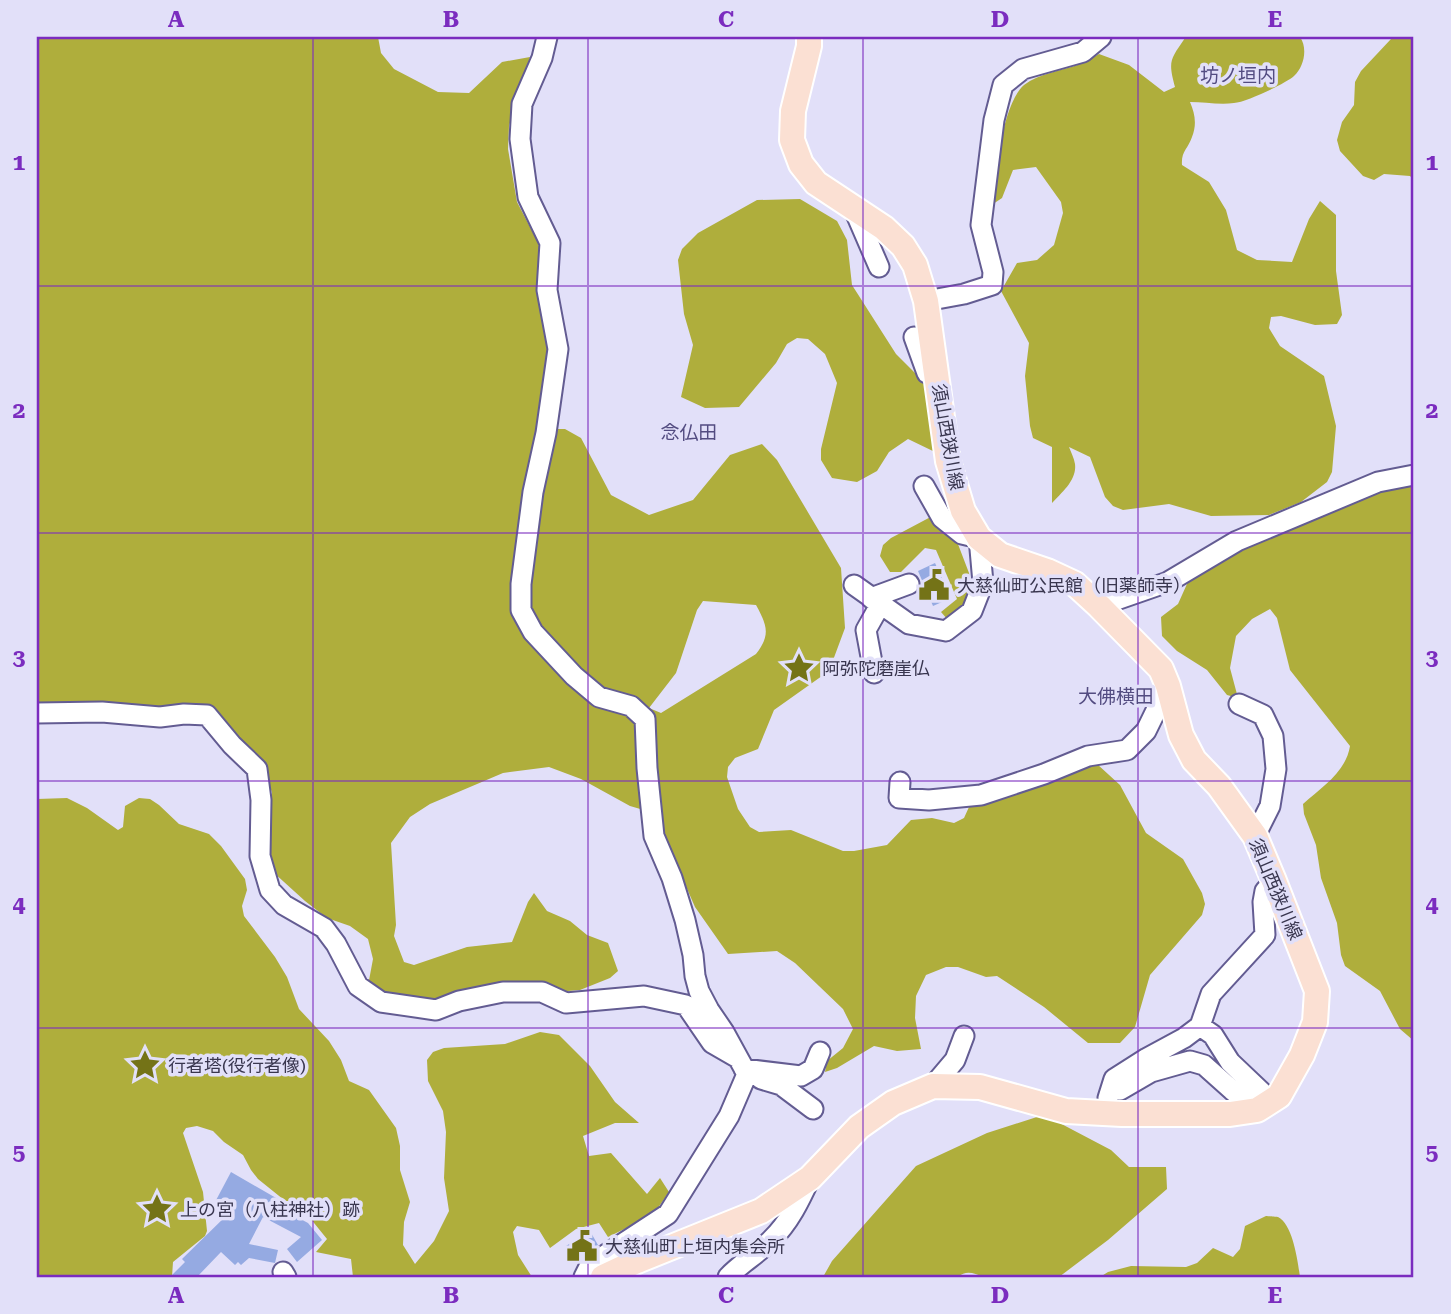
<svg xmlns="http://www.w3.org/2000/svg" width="1451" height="1314" viewBox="0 0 1451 1314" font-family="'Roboto Serif','Noto Sans JP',serif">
<rect width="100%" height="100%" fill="#e2e0f9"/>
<!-- forest -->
<path fill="#afae3c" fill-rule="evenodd" d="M37,37H378L381,53L394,69L438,92L469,93L502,62L530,57L509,126L508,149L517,202L540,246L553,429H565L581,438L611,495L649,515L693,500L730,455L762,444L777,460L841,568L845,628L829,671L774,710L758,749L735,758L728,767L727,777L738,809L750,827L759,832L791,830L843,851H854L887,845L911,820L932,818L954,823L964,818L969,807L1013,789L1097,764L1120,785L1146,833L1183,859L1202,893L1205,904L1202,915L1150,975L1135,1027L1120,1043H1088L1044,1007L997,976L986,977L958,967H946L926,975L916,996L915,1018L921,1049L897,1051L874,1046L837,1068L825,1072L827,1061L843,1048L853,1029L843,1009L795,963L777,951L728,954L695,907L654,813L630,806L581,779L549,767L503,773L430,804L410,817L391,843L396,925L394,936L404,962L414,965L467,947L512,942L528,902L534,893L547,911L570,921L587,935L608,943L618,971L610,978L580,990L568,991L449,999L386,1001L367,991L373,959L368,939L350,926L327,918L305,901L273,872L260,818L272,793L263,762L192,707L37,708ZM703,601L756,605C767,625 771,635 756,654L661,713L649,708L676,673L697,610Z
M1189,37H1300C1308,48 1304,67 1294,76C1285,84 1246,102 1234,103C1220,105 1204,102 1190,102C1195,114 1197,124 1192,137C1188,149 1181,151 1182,165L1209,182L1226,210L1237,250L1257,260L1292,262L1309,219L1320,201L1336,215V271L1342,315L1337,324L1315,325L1281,316L1271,317L1269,328L1280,346L1324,376L1336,426L1332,472L1327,482L1301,502L1269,515L1211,516L1169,504L1123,510L1113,506L1105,497L1090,457L1069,447C1071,452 1074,458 1075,464C1077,480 1062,492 1052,503V447L1033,438L1030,426L1025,376L1029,343L1001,291L1017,263L1037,260L1054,245L1063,213L1061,202L1036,167L1013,170L1002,198L993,204C995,176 1002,104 1024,85C1039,73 1062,71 1080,64C1087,61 1093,57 1099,54L1129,65L1164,92L1175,87C1168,61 1170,60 1185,38Z
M1396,37H1414V180L1410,176L1384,174L1374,180L1363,176L1340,151L1337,140L1342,122L1354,105L1355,82L1361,71L1391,39Z
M800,199L837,221L847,240L852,285L896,354L926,384L937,453L908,439L889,452L877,471L857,482L832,478L821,460V449L837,383L825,354L808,339L797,338L787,344L776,363L739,407L705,408L681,397L693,345L684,314L678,260L682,249L698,233L757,200Z
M1414,484V1041L1400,1029L1380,991L1345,966L1341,955L1337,923L1321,878L1316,845L1304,814L1303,804C1322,787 1346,772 1350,746L1290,670L1277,618L1270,609L1252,619L1236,636L1230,668L1238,698L1227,695L1207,670L1177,651L1162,636L1161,617L1178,604L1191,575L1362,493Z
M940,512L948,518L969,573L970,583L965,604L948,620L941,612L957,599L936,550L925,548L901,572H890L880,556L883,545L891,538Z
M67,798L87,808L118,830L123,827L125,806L139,798L150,799L159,805L179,824L209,834L221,846L245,879L247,890L242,906L244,916L275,957L287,977L299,1009L329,1041L341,1060L349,1081L369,1090L396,1128L400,1146V1170L410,1202L404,1222L403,1245L415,1264L434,1241L449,1211L444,1178L446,1132L443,1111L428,1081L427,1060L433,1052L444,1048L505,1044L540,1032L559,1035L590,1066L615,1102L639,1123H615L583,1136L589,1156L611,1153L647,1194L660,1178L669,1192L653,1215L608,1237L599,1223L576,1229L550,1248L539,1230L517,1226L513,1232L518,1255L532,1277H353L351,1259L316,1252L327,1239L310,1218L299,1212L258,1179L251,1170L243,1155L224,1142L213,1131L197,1126L186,1128L183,1133L203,1192L207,1231L205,1236L173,1262L172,1277H37V799Z
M1040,1116L1052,1119L1111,1150L1129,1167H1166L1167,1189L1108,1240L1059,1277H983C974,1273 966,1270 958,1277H823L832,1261L916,1166L987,1133Z
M1266,1216C1267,1216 1277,1217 1278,1217C1293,1224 1298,1263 1300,1277H1100L1108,1272L1131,1266L1186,1267L1197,1263L1213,1248L1233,1257L1240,1249L1245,1226Z"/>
<!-- building -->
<path fill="#95aae2" d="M935,563L951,598L933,606L918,571Z
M231,1172L283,1202L280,1208L308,1223L322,1240L297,1262L287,1249L301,1237L263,1217L249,1244L278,1250L275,1263L249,1258L241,1265L238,1262L235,1265L221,1252L197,1277H170L185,1262L182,1259L229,1213L214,1204Z
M590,1231L598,1245L575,1260L566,1246Z"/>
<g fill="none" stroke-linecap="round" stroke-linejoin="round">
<defs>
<path id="minor" d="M547,37L542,58L522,104L520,139L528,197L550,243L547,290L558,349L546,433L533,492L521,584V610L533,632L574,676L599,697L631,706L645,719L647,768L654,836L672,878L685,920L693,955L695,976L699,991L709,1010L724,1032L747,1074L729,1116L668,1214L590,1265L584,1277
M853,207L879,267
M926,301L964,294L992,285L993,272L981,225L994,120L1003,85L1023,69L1083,52L1101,37
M914,337L927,373L936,377
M854,585L909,624L946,631L972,611L983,583L979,538L962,534L942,518L924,486
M871,598L909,584
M1099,606L1168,582L1237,541L1378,482L1414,475
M874,673L866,630L880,605
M1239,704L1263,715L1273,736L1276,769L1270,806L1255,836
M37,713L102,712L160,717L184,714L207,715L232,745L257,769L261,800L260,856L270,890L284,905L324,928L336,944L358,986L381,1002L436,1010L459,1001L503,992H542L566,1003L644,996L686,1005L712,1043L738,1058
M900,782L899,798L929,800L981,795L1044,774L1088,756L1127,750L1146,731L1168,686
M1200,1026L1213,1035L1230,1062L1271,1101
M744,1069L801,1076L813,1069L820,1052
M761,1079L781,1085L813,1109
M933,1086L955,1060L964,1036
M1120,1090L1151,1072L1190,1061L1204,1065L1232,1090L1257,1110
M1108,1098L1114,1079L1147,1058L1184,1038L1200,1026L1211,994L1265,935L1263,902L1265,891L1274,881
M283,1272L286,1277
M728,1277C741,1263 758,1254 771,1240C789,1223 800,1200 810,1178"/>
<path id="major" d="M603,1277L637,1261L761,1211L810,1178L859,1127L893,1103L933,1086L980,1087L1066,1111L1122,1114H1230L1257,1110L1279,1096L1302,1055L1315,1022L1317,991L1274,881L1255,836L1219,786L1194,760L1181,735L1168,686L1161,669L1099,606L1075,584L1047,571L1000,555L979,538L963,511L948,461L926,301L915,265L903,246L884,228L816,183L801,164L792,140L793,111L809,46V37"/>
</defs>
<!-- minor casing -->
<use href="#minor" stroke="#635c92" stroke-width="23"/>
<!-- major casing -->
<use href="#major" stroke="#fff" stroke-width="28"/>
<!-- minor -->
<use href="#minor" stroke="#fff" stroke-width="19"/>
<!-- major -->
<use href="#major" stroke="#fbe0d3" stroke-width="24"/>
</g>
<!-- grid -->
<path fill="none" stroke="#7b2cbf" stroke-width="2" stroke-opacity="0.55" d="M313,37V1277M588,37V1277M863,37V1277M1138,37V1277M37,286H1414M37,533H1414M37,781H1414M37,1028H1414"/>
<!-- icons -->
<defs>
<symbol id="civic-bare" viewBox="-9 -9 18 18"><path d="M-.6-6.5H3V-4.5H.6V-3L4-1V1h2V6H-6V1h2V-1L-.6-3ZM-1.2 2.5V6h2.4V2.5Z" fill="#747317" stroke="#e2e0f9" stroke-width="2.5" paint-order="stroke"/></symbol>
<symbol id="sight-bare" viewBox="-9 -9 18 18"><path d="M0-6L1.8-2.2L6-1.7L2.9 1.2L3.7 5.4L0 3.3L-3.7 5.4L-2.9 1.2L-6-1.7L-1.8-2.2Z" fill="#747317" stroke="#e2e0f9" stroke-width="2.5" paint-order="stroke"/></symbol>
</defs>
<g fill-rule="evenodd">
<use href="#civic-bare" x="912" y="563" width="44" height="44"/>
<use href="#sight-bare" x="777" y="646" width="44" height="44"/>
<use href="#sight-bare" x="123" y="1043" width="44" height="44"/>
<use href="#sight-bare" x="135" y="1187" width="44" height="44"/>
<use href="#civic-bare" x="560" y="1224" width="44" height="44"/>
</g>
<g text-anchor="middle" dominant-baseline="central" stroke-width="7" stroke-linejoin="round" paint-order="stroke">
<!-- street labels -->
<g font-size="18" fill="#39364f" stroke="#e2e0f9">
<text transform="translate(948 437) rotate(80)">須山西狭川線</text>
<text transform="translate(1276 889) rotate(67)">須山西狭川線</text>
</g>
<!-- poi labels -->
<g font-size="18" fill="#39364f" stroke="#e2e0f9" text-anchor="start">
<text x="957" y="585">大慈仙町公民館（旧薬師寺）</text>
<text x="822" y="668">阿弥陀磨崖仏</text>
<text x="168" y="1065">行者塔(役行者像)</text>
<text x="180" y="1209">上の宮（八柱神社）跡</text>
<text x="605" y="1246">大慈仙町上垣内集会所</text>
</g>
<!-- neighbourhood labels -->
<g font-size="19" fill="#534c81" stroke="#e2e0f9">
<text x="1238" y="75">坊ノ垣内</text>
<text x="689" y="432">念仏田</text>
<text x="1116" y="696">大佛横田</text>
</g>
</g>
<!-- border -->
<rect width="1451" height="1314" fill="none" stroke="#e2e0f9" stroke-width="77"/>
<rect x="38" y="38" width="1374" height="1238" fill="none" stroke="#7b2cbf" stroke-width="2.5"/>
<g font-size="23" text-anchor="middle" font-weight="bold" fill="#7b2cbf">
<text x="176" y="27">A</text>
<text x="451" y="27">B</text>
<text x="726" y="27">C</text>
<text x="1000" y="27">D</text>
<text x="1275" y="27">E</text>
<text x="19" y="170">1</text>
<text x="1432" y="170">1</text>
<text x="19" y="418">2</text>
<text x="1432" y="418">2</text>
<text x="19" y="665">3</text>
<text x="1432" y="665">3</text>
<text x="19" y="912">4</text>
<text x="1432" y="912">4</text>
<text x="19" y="1160">5</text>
<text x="1432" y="1160">5</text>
<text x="176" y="1303">A</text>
<text x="451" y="1303">B</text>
<text x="726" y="1303">C</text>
<text x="1000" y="1303">D</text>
<text x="1275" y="1303">E</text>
</g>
</svg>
